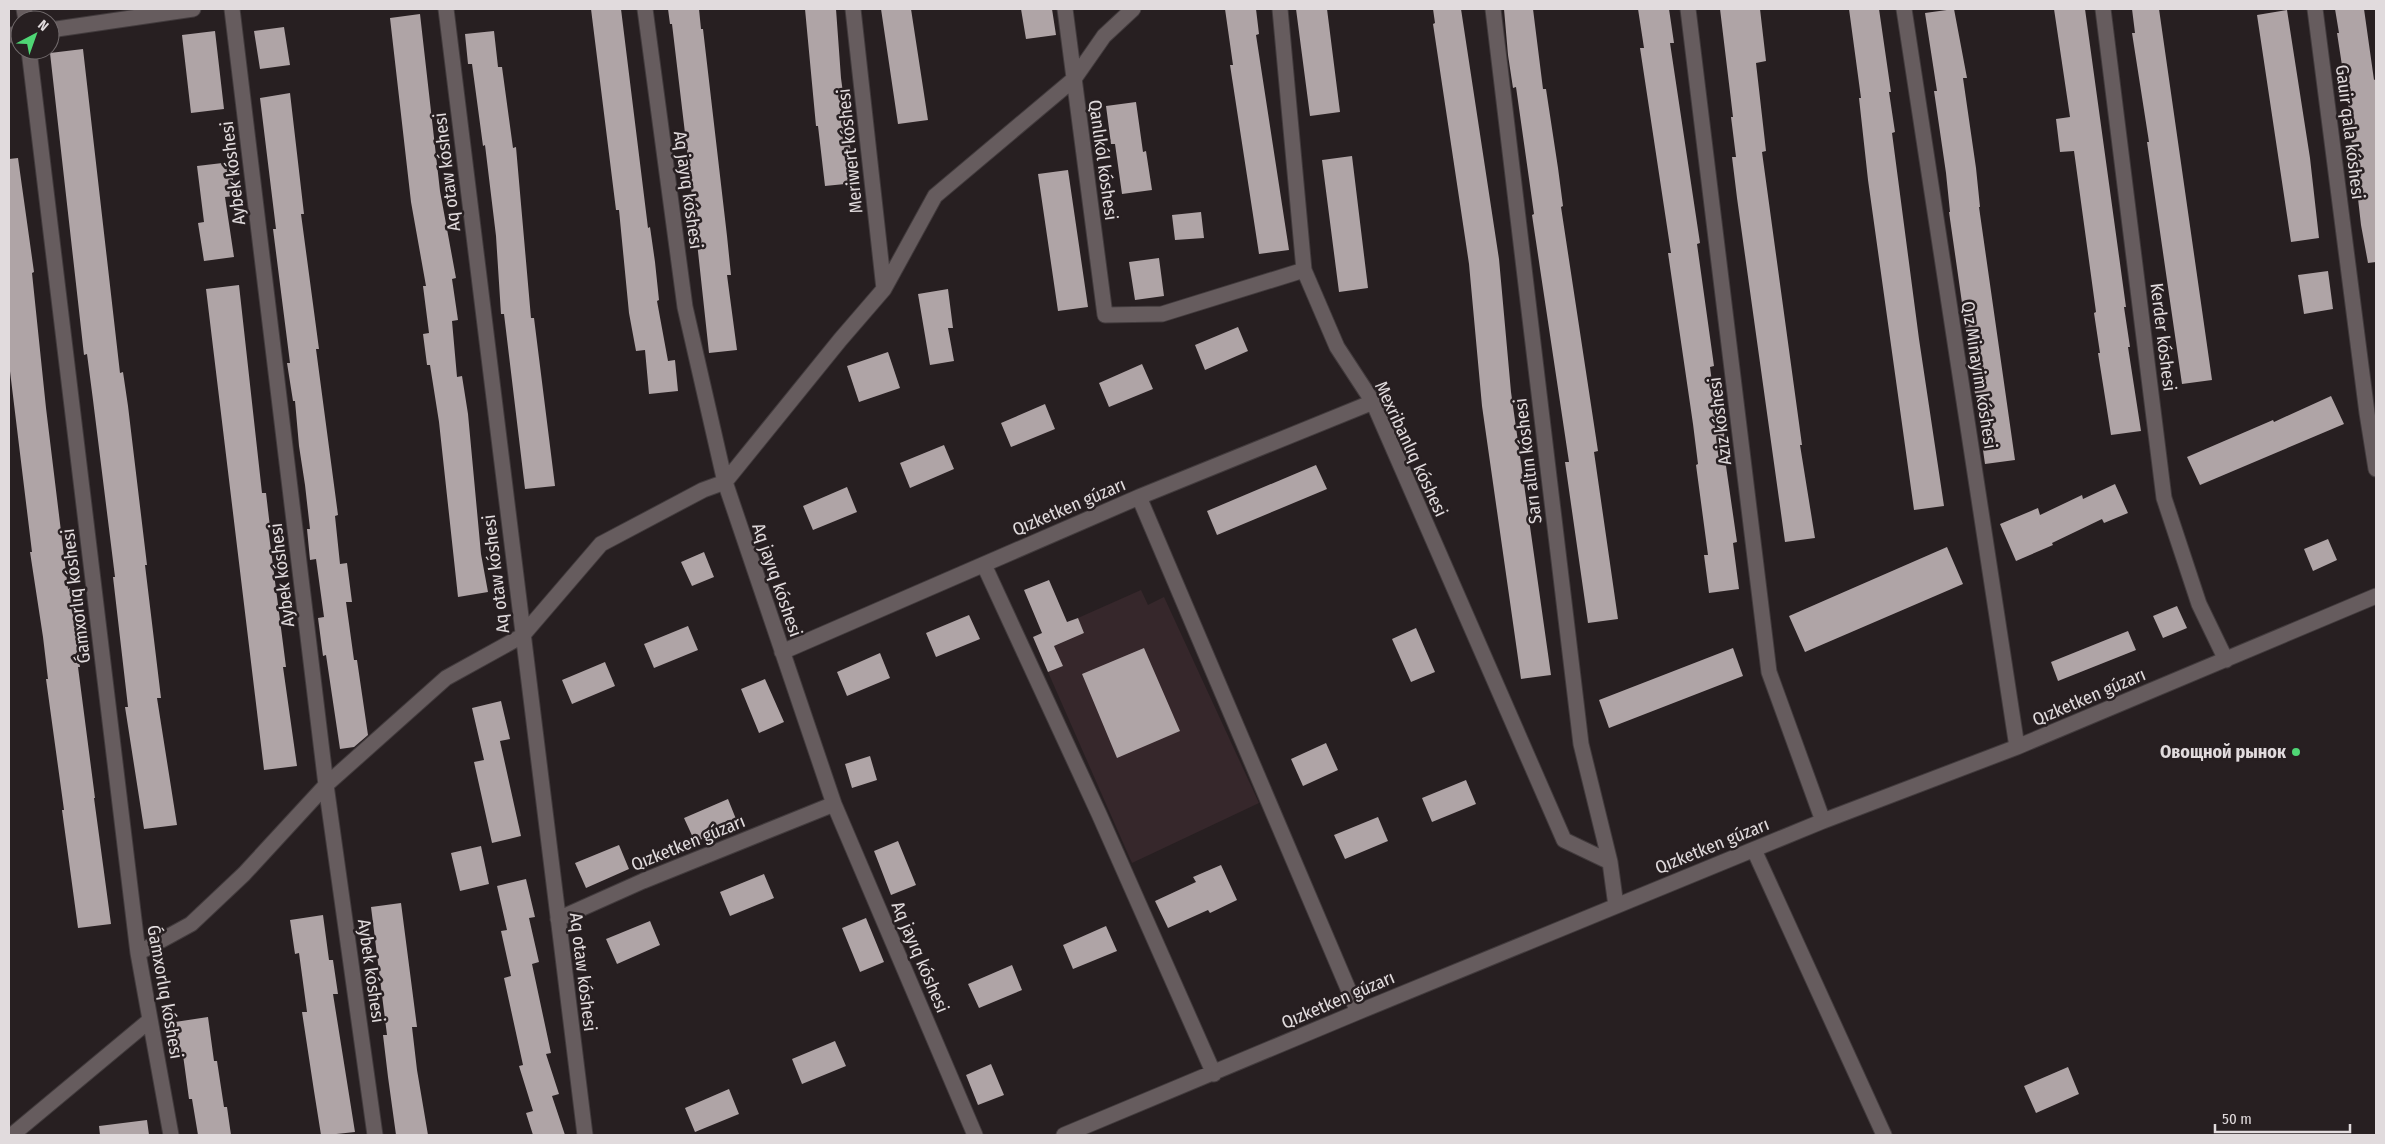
<svg xmlns="http://www.w3.org/2000/svg" width="2385" height="1144" viewBox="0 0 2385 1144" font-family="'Fira Sans Condensed',sans-serif">
<rect width="100%" height="100%" fill="#271f21"/>
<!-- built -->
<path fill="#36272b" d="M1141,590L1148,605L1164,597L1259,803L1132,863L1048,672L1063,666L1054,646L1084,633L1078,618Z"/>
<!-- building -->
<path fill="#afa4a6" d="M591,9H621L648,228L650,227L655,262L659,300L657,301L668,361L675,360L678,391L649,394L645,350L636,351L629,313L619,210H616Z
M668,9H699L701,29H703L727,236L731,275H727L737,350L709,353L687,150L672,24H670Z
M805,9H836L841,78L855,183L825,186L818,126H816Z
M881,9H911L928,120L898,124Z
M1021,9H1052L1056,35L1026,39Z
M1225,9H1256L1259,34L1256,35L1289,250L1259,254L1230,65H1233Z
M1296,9H1327L1340,112L1310,116Z
M1433,9H1461L1499,259L1511,392L1551,675L1521,679L1482,406L1469,264L1433,24L1435,23Z
M1504,9H1533L1543,89H1546L1558,168L1563,206L1561,207L1598,451L1594,452L1618,619L1588,623L1565,462H1569L1532,215L1534,214L1516,87L1513,88L1508,55Z
M1638,9H1669L1674,43H1670L1700,243L1697,244L1714,366L1710,367L1717,421L1722,420L1728,459H1725L1737,542L1733,543L1739,589L1709,593L1704,555H1708L1696,465L1698,464L1693,424L1668,253H1671L1640,48H1644Z
M1720,9H1760L1766,61L1756,63L1766,151L1762,152L1802,445H1800L1815,538L1785,542L1737,198L1732,157H1736L1731,117H1733Z
M1849,9H1879L1891,92H1889L1895,132L1892,133L1919,339L1944,506L1914,510L1868,180L1859,98H1861Z
M1954,9L1967,78H1963L1976,168L1980,207H1979L2015,460L1985,464L1949,212H1950L1946,173L1934,91H1937L1925,13Z
M2054,9H2085L2126,307H2124L2130,347H2128L2141,431L2111,435L2098,353H2100L2094,313L2096,312L2074,151L2060,152L2056,119L2070,117Z
M2132,9H2159L2212,380L2182,384L2147,142H2149L2132,33H2135Z
M2335,9H2364L2374,80L2376,79V262L2368,263L2361,225L2351,137H2353L2337,33H2339Z
M2287,10L2310,158L2319,238L2291,242L2257,15Z
M420,14L440,191L456,278L452,279L458,320L452,321L457,377L462,376L468,414L481,554L488,592L458,597L439,422L430,365H427L423,334L429,333L423,286H426L411,202L390,18Z
M284,27L290,65L260,69L254,31Z
M215,31L224,109L191,113L182,35Z
M494,31L498,67H502L513,148L516,147L531,318H534L555,486L525,489L504,314H501L496,236L485,145L483,146L472,64H468L465,34Z
M83,49L120,373L123,372L128,406L147,565H145L161,698H157L177,825L144,829L125,707H128L113,577H115L93,400L87,354L84,355L50,53Z
M290,93L304,214H301L319,349H316L338,515L335,516L340,564L347,563L352,602H346L354,660H357L368,735L354,747L340,749L326,655L323,656L318,618L324,617L316,559L310,560L307,529H310L305,485L299,446L295,401H293L287,363H290L273,229H276L260,98Z
M1136,102L1143,152L1146,151L1152,190L1122,194L1115,144H1111L1106,106Z
M1352,156L1368,288L1339,292L1322,160Z
M18,158L34,272L32,273L46,408L68,589L70,588L80,667H78L95,798H94L111,924L78,928L62,810H64L46,679H48L43,637L30,552H32L9,363V159Z
M231,162L235,196L225,197L234,257L204,261L198,223L204,222L197,166Z
M1068,170L1088,307L1058,311L1038,174Z
M1201,212L1204,238L1175,240L1172,215Z
M1159,258L1164,296L1135,300L1129,262Z
M2328,271L2333,309L2304,314L2298,275Z
M239,285L262,493H266L270,527H268L286,667H283L297,766L264,770L206,289Z
M948,289L953,328H948L954,361L930,365L918,294Z
M1238,327L1248,351L1205,370L1195,345Z
M888,352L900,388L859,402L847,366Z
M1142,364L1153,389L1109,407L1099,383Z
M2331,396L2344,424L2200,485L2187,457L2273,420L2274,422Z
M1045,404L1055,429L1011,447L1001,423Z
M944,445L954,469L910,488L900,463Z
M1316,465L1327,489L1217,535L1207,511Z
M2115,484L2128,513L2104,523L2102,519L2052,543L2053,545L2016,561L2000,524L2038,508L2040,515L2082,495L2083,499Z
M847,487L857,512L813,530L803,506Z
M2328,539L2337,560L2313,571L2304,549Z
M1947,547L1963,584L1805,652L1789,616Z
M704,552L714,577L692,586L681,562Z
M1049,580L1067,622L1078,618L1084,633L1054,646L1063,666L1048,672L1033,637L1042,633L1024,590Z
M2177,606L2187,628L2163,638L2153,616Z
M969,615L980,639L936,657L926,633Z
M688,626L698,650L654,668L644,644Z
M1416,628L1435,672L1411,682L1392,639Z
M2128,631L2136,650L2058,681L2051,662Z
M1144,648L1180,731L1117,758L1082,674Z
M1733,648L1743,676L1609,728L1599,700Z
M880,653L890,678L847,696L837,672Z
M605,662L615,686L572,704L562,680Z
M765,679L784,722L759,733L741,689Z
M501,701L510,739L500,741L521,836L492,843L474,762L484,760L472,708Z
M1326,743L1338,770L1303,786L1291,759Z
M870,756L877,780L852,788L845,764Z
M1466,780L1476,804L1432,822L1422,798Z
M728,799L738,824L695,842L684,818Z
M1378,817L1388,841L1345,859L1334,835Z
M898,841L916,885L891,895L874,851Z
M619,845L629,869L586,888L575,863Z
M481,846L489,884L460,891L451,853Z
M1221,865L1237,900L1210,913L1208,910L1168,928L1155,901L1196,882L1193,877Z
M764,874L774,898L730,916L720,892Z
M526,879L535,917L529,918L539,962L532,964L551,1053L546,1054L559,1094L552,1096L565,1135H533L526,1113L533,1111L519,1066L523,1065L504,978L511,976L501,931L507,930L497,886Z
M401,903L417,1027H412L417,1070L428,1135H396L388,1077L383,1035H387L371,907Z
M323,915L329,960H333L338,994H333L355,1132L327,1135H321L314,1091L302,1012H307L299,953L295,954L290,920Z
M866,918L884,962L860,972L842,928Z
M650,921L660,945L617,964L606,939Z
M1106,926L1117,951L1073,969L1063,945Z
M1012,965L1022,990L979,1008L968,984Z
M208,1017L214,1061H217L224,1107H227L231,1135H198L192,1099H189L183,1055L179,1056L175,1022Z
M835,1041L846,1066L802,1084L792,1059Z
M991,1064L1004,1095L978,1105L966,1075Z
M2068,1067L2079,1094L2036,1113L2024,1086Z
M729,1089L739,1114L695,1132L685,1108Z
M147,1120L149,1135H100L99,1126Z"/>
<g fill="none" stroke-linecap="round" stroke-linejoin="round">
<defs>
<path id="minor" d="M24,9L26,20
M232,9L326,785L375,1135
M446,9L585,1135
M645,9L685,307L725,482L834,804L975,1135
M853,9L884,289
M1065,9L1105,315L1162,314L1304,270
M1280,9L1304,270L1337,347L1373,402L1564,840L1610,862
M1493,9L1581,744L1610,862L1616,906
M1688,9L1769,672L1823,821
M1904,9L2017,747
M2103,9L2164,498L2199,604L2226,660
M2315,9L2367,413L2376,469
M50,30L193,9
M9,35L20,34
M29,50L138,953L171,1135
M1139,497L1358,1012
M984,565L1099,814L1214,1074
M782,652L1139,497L1373,402
M1754,850L1884,1135
M558,919L643,881L834,804
M138,953L191,924L244,874L326,785L446,678L522,636L601,544L703,490L725,482L840,340L884,289L935,196L1074,79L1104,36L1133,9
M12,1135L150,1020
M1064,1135L1358,1012L1823,821L2017,747L2376,596"/>
</defs>
<!-- minor casing -->
<use href="#minor" stroke="#423b3d" stroke-width="17"/>
<!-- minor -->
<use href="#minor" stroke="#665c5e" stroke-width="15"/>
</g>
<!-- markers -->
<circle fill="#4fd675" stroke="#271f21" stroke-width="2" cx="2296" cy="752" r="5"/>
<g text-anchor="middle" dominant-baseline="central" stroke-width="5" stroke-linejoin="round" paint-order="stroke">
<!-- street labels -->
<g font-size="18" fill="#e1dbdd" stroke="#271f21">
<text transform="translate(2350 132) rotate(83)">Gauir qala kóshesi</text>
<text transform="translate(850 151) rotate(-96)">Meriwert kóshesi</text>
<text transform="translate(1103 160) rotate(82)">Qanlıkól kóshesi</text>
<text transform="translate(447 172) rotate(-97)">Aq otaw kóshesi</text>
<text transform="translate(233 173) rotate(-97)">Aybek kóshesi</text>
<text transform="translate(688 190) rotate(82)">Aq jayıq kóshesi</text>
<text transform="translate(2163 337) rotate(83)">Kerder kóshesi</text>
<text transform="translate(1979 375) rotate(81)">Qız Minayim kóshesi</text>
<text transform="translate(1720 421) rotate(-97)">Aziz kóshesi</text>
<text transform="translate(1411 449) rotate(65)">Mexribanlıq kóshesi</text>
<text transform="translate(1528 461) rotate(-97)">Sarı altın kóshesi</text>
<text transform="translate(1069 507) rotate(-23)">Qızketken gúzarı</text>
<text transform="translate(496 574) rotate(-97)">Aq otaw kóshesi</text>
<text transform="translate(282 575) rotate(-97)">Aybek kóshesi</text>
<text transform="translate(777 580) rotate(71)">Aq jayıq kóshesi</text>
<text transform="translate(76 596) rotate(-97)">Ǵamxorlıq kóshesi</text>
<text transform="translate(2089 697) rotate(-23)">Qızketken gúzarı</text>
<text transform="translate(688 843) rotate(-22)">Qızketken gúzarı</text>
<text transform="translate(1712 846) rotate(-22)">Qızketken gúzarı</text>
<text transform="translate(920 957) rotate(67)">Aq jayıq kóshesi</text>
<text transform="translate(371 971) rotate(82)">Aybek kóshesi</text>
<text transform="translate(583 972) rotate(83)">Aq otaw kóshesi</text>
<text transform="translate(165 992) rotate(80)">Ǵamxorlıq kóshesi</text>
<text transform="translate(1338 1000) rotate(-23)">Qızketken gúzarı</text>
</g>
<!-- poi labels -->
<g font-size="18" font-weight="bold" fill="#e1dbdd" stroke="#271f21" text-anchor="end">
<text x="2286" y="752">Овощной рынок</text>
</g>
</g>
<!-- border -->
<rect width="2385" height="1144" fill="none" stroke="#e1dbdd" stroke-width="20"/>
<!-- north arrow -->
<g transform="translate(35 35) rotate(41)"><circle r="24" fill="#271f21" stroke="#716a6c"/>
<path d="M0-4L9 19L0 12L-9 19Z" fill="#4fd675"/>
<text y="-8" font-size="14" font-weight="bold" text-anchor="middle" fill="#e1dbdd">N</text>
</g>
<!-- scale -->
<path d="M2215 1124v8h135v-8" fill="none" stroke="#e1dbdd" stroke-width="2.5"/>
<text x="2222" y="1124" font-size="15" fill="#e1dbdd" stroke="#271f21" stroke-width="4" paint-order="stroke">50 m</text>
</svg>
